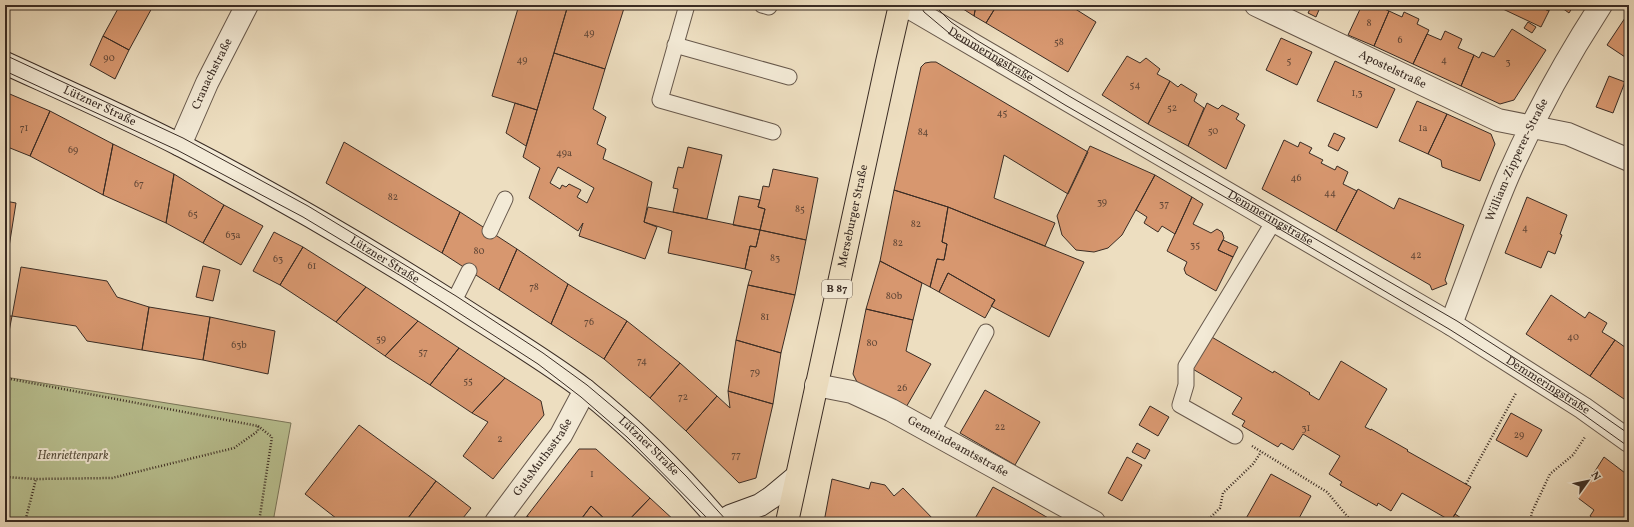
<svg xmlns="http://www.w3.org/2000/svg" width="1634" height="527" viewBox="0 0 1634 527" font-family="Vollkorn,serif">
<rect width="100%" height="100%" fill="#eddec0"/>
<filter id="stains"><feTurbulence type="fractalNoise" baseFrequency=".005" numOctaves="4"/><feColorMatrix values="0 0 0 0 .2 0 0 0 0 .09 0 0 0 0 .02 0 0 0 .5 -.17"/></filter>
<radialGradient id="worn" r=".72"><stop offset=".6" stop-color="#630" stop-opacity="0"/><stop offset="1" stop-color="#630" stop-opacity=".3"/></radialGradient>
<!-- green -->
<path fill="#b9c191" stroke="#7a765a" d="M5,377L291,423L273,522H5Z"/>
<!-- building -->
<path fill="#d7976f" stroke="#3a2c24" fill-rule="evenodd" d="M120,5L153,6L129,50L103,36Z
M519,5H568L537,110L492,96Z
M568,5H625L605,69L554,53Z
M957,5H976L974,16Z
M976,5H997L986,23L974,16Z
M997,5H1069L1096,22L1068,72L986,23Z
M1282,5H1296L1294,11Z
M1312,5H1321L1316,17L1308,13Z
M1362,5H1375L1389,11L1374,46L1348,35Z
M1428,5H1441L1439,9Z
M1495,5H1507L1505,10Z
M1507,5H1535L1549,11L1541,27L1505,10Z
M1535,5H1552L1549,11Z
M1558,5H1574L1569,13Z
M1389,11L1402,17L1404,12L1419,19L1417,24L1429,30L1413,64L1374,46Z
M1629,12V51L1625,57L1607,45Z
M1528,22L1536,27L1532,33L1524,28Z
M1512,29L1546,50L1514,100L1500,104L1461,86L1474,55L1479,58L1482,52L1494,57Z
M1445,31L1462,39L1458,48L1474,55L1461,86L1413,64L1427,34L1441,40Z
M103,36L129,50L115,79L90,65Z
M1281,38L1312,52L1297,85L1266,70Z
M554,53L605,69L593,109L606,117L597,144L606,149L603,159L652,182L644,222L657,227L645,259L579,236L583,223L578,231L529,198L540,168L523,157ZM558,167L594,188L587,203L577,197L581,190L569,184L566,187L562,185L560,189L550,183Z
M1127,56L1140,63L1146,58L1160,69L1157,74L1170,81L1148,124L1102,95Z
M1335,61L1395,89L1377,128L1317,101Z
M931,62H936L1088,152L1068,194L1004,155L994,198L1055,223L1045,246L948,207L894,190L921,67L925,63Z
M1609,76L1625,82L1613,113L1596,107Z
M1170,81L1178,87L1181,84L1197,94L1194,101L1204,108L1188,146L1148,124Z
M5,92L50,111L30,156L5,146Z
M1417,101L1447,114L1428,154L1399,141Z
M515,103L537,110L526,146L506,133Z
M1207,103L1218,109L1222,105L1239,114L1236,119L1245,125L1226,169L1188,146Z
M50,111L113,144L103,195L30,156Z
M1447,114L1491,134L1495,144L1480,181L1442,167L1441,160L1428,154Z
M1334,133L1345,138L1338,151L1328,146Z
M1284,140L1298,147L1300,142L1312,148L1309,153L1323,160L1321,163L1335,170L1337,166L1348,172L1343,184L1357,191L1336,231L1262,189Z
M344,142L460,212L442,253L326,183Z
M113,144L174,174L166,223L103,195Z
M1090,146L1155,175L1122,235L1108,248L1094,252L1076,250L1062,235L1057,216Z
M688,147L722,155L707,219L673,212L678,189L673,188L678,167L683,168Z
M773,169L818,178L806,240L760,230L765,209L758,207L760,200L763,186L769,187Z
M174,174L224,205L203,243L166,223Z
M1155,175L1192,197L1175,234L1162,226L1158,232L1144,223L1147,217L1136,210Z
M1358,189L1394,209L1399,198L1464,225L1445,280L1447,284L1432,290L1430,285L1336,231Z
M894,190L948,207L942,242L947,244L944,260L937,259L930,287L880,261Z
M739,196L760,200L758,207L765,209L760,230L733,225Z
M1192,197L1203,204L1193,224L1211,233L1217,229L1222,232L1224,238L1218,250L1233,257L1216,291L1186,274L1184,269L1187,262L1167,251Z
M1527,197L1567,215L1560,234L1562,235L1555,254L1548,251L1541,268L1505,253Z
M5,201L16,203L9,247H5Z
M224,205L263,226L241,265L203,243Z
M648,207L760,230L756,247L750,246L745,269L668,253L672,231L644,222Z
M948,207L1084,262L1049,337L991,306L995,300L948,273L939,292L930,287L937,259L944,260L947,244L942,242Z
M460,212L517,249L499,290L442,253Z
M760,230L806,240L795,295L748,285L752,271L745,269L750,246L756,247Z
M274,232L303,247L280,285L253,271Z
M1223,240L1238,247L1233,257L1218,250Z
M303,247L366,287L336,322L280,285Z
M517,249L568,284L551,324L499,290Z
M880,261L922,283L913,320L866,309Z
M203,266L220,270L213,301L196,297Z
M21,267L107,281L117,297L149,307L142,350L87,341L76,326L12,316Z
M948,273L995,300L985,318L939,292Z
M568,284L627,321L604,359L551,324Z
M748,285L795,295L781,353L736,340Z
M366,287L418,321L385,356L336,322Z
M1551,295L1585,318L1589,312L1607,323L1602,332L1615,340L1590,376L1526,334Z
M149,307L210,317L203,360L142,350Z
M866,309L913,320L906,351L931,364L905,409L857,382L853,374Z
M5,316H12L7,342H5Z
M210,317L275,331L268,374L203,360Z
M418,321L459,348L430,385L385,356Z
M627,321L680,363L650,398L604,359Z
M1210,336L1273,373L1274,371L1310,393L1309,394L1319,400L1341,361L1387,389L1365,427L1371,430V429L1408,450L1407,451L1471,487L1451,521L1402,493L1391,511L1378,503L1377,506L1340,485L1342,482L1329,474L1340,456L1303,434L1293,450L1281,443L1278,447L1242,426L1245,421L1232,414L1242,398L1191,368Z
M736,340L781,353L773,404L728,391Z
M1615,340L1629,350V393L1624,399L1590,376Z
M459,348L505,378L472,413L430,385Z
M680,363L717,396L686,431L650,398Z
M505,378L541,401L544,415L493,479L463,456L488,422L472,413Z
M985,390L1040,422L1015,465L960,433Z
M728,391L773,404L756,478L739,483L686,431L717,396L730,408Z
M1629,393V402L1624,399Z
M1150,406L1169,417L1158,436L1139,425Z
M1511,413L1542,430L1527,457L1496,440Z
M359,425L436,481L405,522H341L305,494Z
M1137,443L1150,450L1145,459L1132,452Z
M579,449H596L650,498L627,522H608L591,506L579,522H535L527,516Z
M1127,457L1142,465L1122,501L1108,493Z
M1604,457L1629,476V522H1598L1590,516L1594,510L1578,498Z
M1271,474L1311,496L1297,522H1244Z
M832,479L869,489L871,482L885,485L894,496L903,488L936,522H824Z
M436,481L471,508L463,518L460,522H405Z
M993,487L1026,505L1055,522H973Z
M650,498L676,522H627Z
M591,506L608,522H579Z
M1455,514L1467,522H1450Z
M527,516L535,522H523Z"/>
<g fill="none" stroke-linecap="round" stroke-linejoin="round">
<defs>
<path id="service" d="M687,5L660,100L773,132
M762,5L769,7L770,5
M675,45L789,77
M490,231L505,199
M453,303L469,271
M932,433L986,332
M1235,436L1180,405L1186,385V366L1274,221"/>
<g id="minor">
<path id="s1" d="M1256,5L1498,120L1568,134L1629,160"/>
<path id="s2" d="M180,145L207,83L247,5"/>
<path id="s3" d="M816,385L852,392L891,410L1094,522"/>
<path id="s4" d="M496,522L561,435L585,390"/>
</g>
<g id="tertiary">
<path id="s5" d="M905,5L1451,324L1583,408L1629,441"/>
<path id="s6" d="M1451,324C1470,275 1487,225 1508,176C1534,117 1566,59 1601,5"/>
</g>
<g id="secondary">
<path id="s7" d="M5,63C64,90 123,116 180,145C273,193 364,246 452,302C496,331 543,358 585,390C634,429 679,474 720,522"/>
<path d="M730,516L760,505L772,497L796,477"/>
</g>
<g id="primary">
<path id="s8" d="M787,522L887,62L900,5"/>
</g>
</defs>
<!-- service casing -->
<use href="#service" stroke="#67584b" stroke-width="17"/>
<!-- minor casing -->
<use href="#minor" stroke="#67584b" stroke-width="24"/>
<!-- tertiary casing -->
<use href="#tertiary" stroke="#67584b" stroke-width="24"/>
<!-- secondary casing -->
<use href="#secondary" stroke="#3a2c24" stroke-width="24"/>
<!-- primary casing -->
<use href="#primary" stroke="#3a2c24" stroke-width="24"/>
<!-- path -->
<path stroke="#3a2c24" stroke-width="2.5" stroke-dasharray="1 2" stroke-linecap="butt" d="M5,378L258,426V431L234,448L112,478L36,479L5,477
M258,426L272,437L259,522
M1252,446L1327,492L1352,522
M1466,484L1516,393
M25,522L36,479
M1200,522L1211,517L1220,508L1223,493L1253,464L1261,452
M1442,522L1445,519
M1530,522L1532,512L1550,474L1573,455L1585,437"/>
<!-- service -->
<use href="#service" stroke="#f3ead6" stroke-width="15"/>
<!-- minor -->
<use href="#minor" stroke="#f3ead6" stroke-width="22"/>
<!-- tertiary -->
<use href="#tertiary" stroke="#f3ead6" stroke-width="22"/>
<!-- secondary -->
<use href="#secondary" stroke="#f3ead6" stroke-width="22"/>
<!-- primary -->
<use href="#primary" stroke="#eddec0" stroke-width="22"/>
<!-- tram -->
<path stroke="#3a2c24" stroke-width="1" d="M920,5L924,12L955,38L1065,105L1249,211L1449,329L1580,412L1629,447
M934,5L951,22L978,41L1069,96L1457,321L1586,404L1629,434
M5,55L183,138L308,206L456,296L543,353L587,385L637,427L687,477L728,522
M5,71L177,150L303,217L411,282L538,364L581,397L627,437L711,522"/>
</g>
<g text-anchor="middle" dominant-baseline="central" stroke-width="4" stroke-linejoin="round" paint-order="stroke">
<!-- number labels -->
<g font-size="10" fill="#614737">
<text x="1369" y="23">8</text>
<text x="589" y="33">49</text>
<text x="1400" y="40">6</text>
<text x="1059" y="42">58</text>
<text x="109" y="58">90</text>
<text x="522" y="60">49</text>
<text x="1444" y="60">4</text>
<text x="1289" y="61">5</text>
<text x="1508" y="62">3</text>
<text x="1135" y="85">54</text>
<text x="1357" y="93">1,3</text>
<text x="1172" y="108">52</text>
<text x="1002" y="113">45</text>
<text x="24" y="128">71</text>
<text x="1423" y="128">1a</text>
<text x="1213" y="131">50</text>
<text x="923" y="132">84</text>
<text x="73" y="150">69</text>
<text x="564" y="153">49a</text>
<text x="1296" y="178">46</text>
<text x="139" y="184">67</text>
<text x="1330" y="193">44</text>
<text x="393" y="197">82</text>
<text x="1102" y="202">39</text>
<text x="1164" y="204">37</text>
<text x="800" y="209">85</text>
<text x="193" y="214">65</text>
<text x="916" y="224">82</text>
<text x="1525" y="228">4</text>
<text x="233" y="235">63a</text>
<text x="898" y="243">82</text>
<text x="1195" y="245">35</text>
<text x="479" y="251">80</text>
<text x="1416" y="255">42</text>
<text x="775" y="258">83</text>
<text x="278" y="259">63</text>
<text x="312" y="266">61</text>
<text x="534" y="287">78</text>
<text x="894" y="296">80b</text>
<text x="765" y="317">81</text>
<text x="589" y="322">76</text>
<text x="1573" y="337">40</text>
<text x="381" y="339">59</text>
<text x="872" y="343">80</text>
<text x="239" y="345">63b</text>
<text x="423" y="352">57</text>
<text x="642" y="361">74</text>
<text x="755" y="372">79</text>
<text x="468" y="381">55</text>
<text x="902" y="388">26</text>
<text x="683" y="397">72</text>
<text x="1000" y="427">22</text>
<text x="1306" y="428">31</text>
<text x="1519" y="435">29</text>
<text x="500" y="439">2</text>
<text x="736" y="455">77</text>
<text x="592" y="474">1</text>
</g>
<!-- shield labels -->
<rect fill="#f3ead6" stroke="#726559" stroke-width="1" x="822" y="280" width="30" height="18" rx="3"/>
<g font-size="11" font-weight="bold" fill="#3a2c24">
<text x="837" y="289">B 87</text>
</g>
<!-- street labels -->
<g font-size="12" fill="#3a2c24" stroke="#f3ead6">
<text stroke="none"><textPath href="#s5" startOffset="99">Demmeringstraße</textPath></text>
<text stroke="none"><textPath href="#s1" startOffset="151">Apostelstraße</textPath></text>
<text stroke="none"><textPath href="#s2" startOffset="78">Cranachstraße</textPath></text>
<text stroke="none"><textPath href="#s7" startOffset="104">Lützner Straße</textPath></text>
<text stroke="none"><textPath href="#s6" startOffset="177">William-Zipperer-Straße</textPath></text>
<text stroke="none"><textPath href="#s8" startOffset="313">Merseburger Straße</textPath></text>
<text stroke="none"><textPath href="#s5" startOffset="423">Demmeringstraße</textPath></text>
<text stroke="none"><textPath href="#s7" startOffset="428">Lützner Straße</textPath></text>
<text stroke="none"><textPath href="#s5" startOffset="747">Demmeringstraße</textPath></text>
<text stroke="none"><textPath href="#s7" startOffset="752">Lützner Straße</textPath></text>
<text stroke="none"><textPath href="#s3" startOffset="156">Gemeindeamtsstraße</textPath></text>
<text stroke="none"><textPath href="#s4" startOffset="80">GutsMuthsstraße</textPath></text>
</g>
<!-- park labels -->
<g font-size="12" font-style="italic" fill="#5a513f" stroke="#f3ead6">
<text x="73" y="456">Henriettenpark</text>
</g>
</g>
<!-- margin -->
<rect width="1634" height="527" fill="none" stroke="#eddec0" stroke-width="20"/>
<rect x="6" y="6" width="1622" height="515" fill="none" stroke="#3a2c24" stroke-width="2"/>
<rect x="10" y="10" width="1614" height="507" fill="none" stroke="#3a2c24"/>
<!-- north arrow -->
<g transform="translate(1588 481) rotate(57)" stroke="#f3ead6" stroke-width="3" paint-order="stroke">
<path d="M0-3L7 15L0 10L-7 15Z" fill="#3a2c24"/>
<text y="-6" font-size="11" font-weight="bold" text-anchor="middle" fill="#3a2c24">N</text>
</g>
<rect width="100%" height="100%" filter="url(#stains)"/>
<rect width="100%" height="100%" fill="url(#worn)"/>
</svg>
